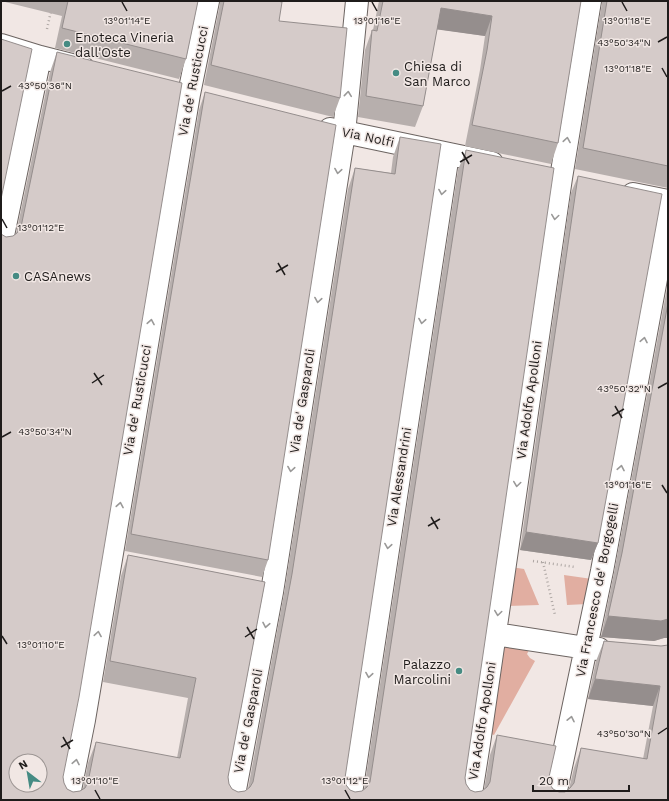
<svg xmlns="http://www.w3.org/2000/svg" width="669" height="801" viewBox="0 0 669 801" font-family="'Work Sans',sans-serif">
<rect width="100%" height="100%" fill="#f1e7e4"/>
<!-- green -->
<path fill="#e1aea1" d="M511,567L524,569L539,605L506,606Z
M564,575L592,579L587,604L567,605Z
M500,644L530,648L527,654L530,658L535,661L494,735L487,733Z"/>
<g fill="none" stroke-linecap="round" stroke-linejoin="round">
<defs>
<path id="minor" d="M1,45L40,57L83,68
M330,129L492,163
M633,194L668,201
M1,245L40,57
M495,634L586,648L599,649
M68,800L84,720L189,94L208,1
M233,800L272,592L344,133L357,1
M350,800L448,154
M470,800L479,743L561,178L590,1
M554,800L602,571L668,214"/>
</defs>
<!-- minor casing -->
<use href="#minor" stroke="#6c6461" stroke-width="24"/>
<!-- path -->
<path stroke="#ada6a3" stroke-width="2.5" stroke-dasharray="1 3" stroke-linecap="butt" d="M47,29L51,11
M533,561L575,567
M543,562L555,615"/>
<!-- minor -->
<use href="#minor" stroke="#fff" stroke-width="22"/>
</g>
<!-- wall -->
<path fill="#b7afad" d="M1,1H198L186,59L179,79L55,48L62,16Z
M220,1H277L279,21L340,98L333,117L204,85L220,4Z
M379,1H581L558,143L551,164L465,146L480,70L485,36L437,29L423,106L415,127L358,117L365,50L372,30H373Z
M602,1H668V188L575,169L602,3Z
M57,52L63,777L64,783L67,789L73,792L80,791L83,789L88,763L96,742L177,758L188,698L103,682L121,576L128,555L265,582L228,777L229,784L232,789L238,792L245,791L248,789L284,594L348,189L355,168L391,173L393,157L400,137L345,778L346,785L350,790L355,792L362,791L364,790L458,170L466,150L465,778L466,784L470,790L475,792L482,791L484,790L490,755L497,735L549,777V783L553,789L559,792H565L569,789L574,768L581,748L643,759L653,706L588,699L596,661L604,641L661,646H666L668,800H1L6,237L13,236L16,234L50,72Z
M205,92L268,560L262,577L125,551L199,110Z
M578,176L598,543L591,560L520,550L571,193Z
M668,283V638H664L654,641L601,637L614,573Z"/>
<!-- shaded-wall -->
<path fill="#958e8d" d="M441,8L492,16L485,36L434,29Z
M526,532L598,543L591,560L520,550Z
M608,616L668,619V638H664L654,641L601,637Z
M595,679L660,686L653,706L588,699Z"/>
<!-- building -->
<path fill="#d5cbc9" stroke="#958e8d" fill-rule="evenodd" d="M68,1H198L186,59L62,28Z
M224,1H277L282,2L279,21L347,28L340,98L211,65Z
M383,1H581L558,143L472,125L487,50L492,16L441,8L423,106L366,96L372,30L377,31Z
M607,1H668V166L583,148Z
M1,39L32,49L1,199Z
M57,52L182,83L79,697L63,777L64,783L67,789L73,792L80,791L85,788L88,782L96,742L180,758L196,678L110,661L128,555L265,582L228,777L229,784L232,789L238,792L245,791L250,787L253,782L292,574L355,168L395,174L400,137L441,144L345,778L346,785L350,790L355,792L362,791L367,787L370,782L466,150L554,168L465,778L466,784L470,790L475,792L482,791L487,787L490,782L497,735L556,746L549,777V783L553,789L559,792H565L570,788L574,783L581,748L647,759L660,686L595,679L604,641L661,646L668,645V800H1V234L6,237L13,236L17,233L21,227ZM16,761H40V785H16Z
M205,92L336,125L268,560L131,534Z
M578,176L662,194L598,543L526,532Z
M668,303V619L661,621L608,616L622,553Z"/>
<!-- one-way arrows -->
<defs><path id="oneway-chevron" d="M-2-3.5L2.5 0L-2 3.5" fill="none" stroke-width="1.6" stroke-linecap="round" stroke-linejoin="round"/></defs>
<g stroke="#9a9998">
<use href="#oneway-chevron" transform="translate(348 94) rotate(-84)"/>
<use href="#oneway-chevron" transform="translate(567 140) rotate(-81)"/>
<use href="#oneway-chevron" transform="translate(338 171) rotate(99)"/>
<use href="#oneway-chevron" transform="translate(442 192) rotate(99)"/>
<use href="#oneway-chevron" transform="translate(555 217) rotate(98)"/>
<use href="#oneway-chevron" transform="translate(318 300) rotate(99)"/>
<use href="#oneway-chevron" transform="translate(422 321) rotate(99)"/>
<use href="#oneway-chevron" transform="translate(151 322) rotate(-80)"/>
<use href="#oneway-chevron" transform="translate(644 340) rotate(-79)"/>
<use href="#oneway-chevron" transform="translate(621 468) rotate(-79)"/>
<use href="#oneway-chevron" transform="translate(291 469) rotate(99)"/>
<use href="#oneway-chevron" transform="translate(517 484) rotate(98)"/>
<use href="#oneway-chevron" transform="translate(120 505) rotate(-80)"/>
<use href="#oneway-chevron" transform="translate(388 546) rotate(99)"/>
<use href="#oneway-chevron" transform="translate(498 613) rotate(98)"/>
<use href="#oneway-chevron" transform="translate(266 625) rotate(101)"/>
<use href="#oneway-chevron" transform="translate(98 634) rotate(-81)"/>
<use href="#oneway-chevron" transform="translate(369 675) rotate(99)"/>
<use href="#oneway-chevron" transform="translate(571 719) rotate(-78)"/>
<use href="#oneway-chevron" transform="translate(76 762) rotate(-79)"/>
</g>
<!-- ticks -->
<path fill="none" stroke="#1f1c1b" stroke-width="1.5" d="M122,2L127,11M372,2L377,11M622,2L627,11M658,42L667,37M662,68L667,77M2,91L11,86M462,152L469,164M460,162L472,155M2,219L7,228M278,263L285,275M276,272L288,265M94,373L102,385M92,383L104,375M658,388L667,383M615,406L622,418M612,416L624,409M2,437L11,432M662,485L667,493M431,517L438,529M428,526L440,519M247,627L254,639M2,636L7,644M245,637L257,629M658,734L667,728M63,737L70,749M61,747L73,740M95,790L100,799M345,790L350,799"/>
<!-- markers -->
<g fill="#458b83" stroke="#f1e7e4" stroke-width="1.5">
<circle cx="67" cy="44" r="4"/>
<circle cx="396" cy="73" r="4"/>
<circle cx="16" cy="276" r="4"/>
<circle cx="459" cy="671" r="4"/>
</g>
<g text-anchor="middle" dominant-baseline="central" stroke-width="3" stroke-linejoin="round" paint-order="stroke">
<!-- poi labels -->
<g font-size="13" fill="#1f1c1b" stroke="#f1e7e4" text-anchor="start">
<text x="75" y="37">Enoteca Vineria<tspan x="75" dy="15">dall'Oste</tspan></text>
<text x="404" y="66">Chiesa di<tspan x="404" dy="15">San Marco</tspan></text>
<text x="24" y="276">CASAnews</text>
<text x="451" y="664" text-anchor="end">Palazzo<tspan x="451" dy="15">Marcolini</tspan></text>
</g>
<!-- street labels -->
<g font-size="13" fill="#1f1c1b" stroke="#f1e7e4">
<text transform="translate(193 81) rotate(-79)">Via de' Rusticucci</text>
<text transform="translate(368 137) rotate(12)">Via Nolfi</text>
<text transform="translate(137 400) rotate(-80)">Via de' Rusticucci</text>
<text transform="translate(529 400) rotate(-82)">Via Adolfo Apolloni</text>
<text transform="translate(302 401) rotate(-81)">Via de' Gasparoli</text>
<text transform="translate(399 477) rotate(-81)">Via Alessandrini</text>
<text transform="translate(597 590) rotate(-79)">Via Francesco de' Borgogelli</text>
<text transform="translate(248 721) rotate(-79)">Via de' Gasparoli</text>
<text transform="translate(482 721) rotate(-81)">Via Adolfo Apolloni</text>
</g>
</g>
<g font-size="10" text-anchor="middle" fill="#1f1c1b" stroke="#f1e7e4" stroke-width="3" stroke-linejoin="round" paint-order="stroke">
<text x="127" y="24">13°01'14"E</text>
<text x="377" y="24">13°01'16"E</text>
<text x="627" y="24">13°01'18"E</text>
<text x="624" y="46">43°50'34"N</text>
<text x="628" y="72">13°01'18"E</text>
<text x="45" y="89">43°50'36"N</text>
<text x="41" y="231">13°01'12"E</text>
<text x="624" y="392">43°50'32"N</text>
<text x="45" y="435">43°50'34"N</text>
<text x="628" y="488">13°01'16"E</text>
<text x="41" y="648">13°01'10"E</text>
<text x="624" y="737">43°50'30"N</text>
<text x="95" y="784">13°01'10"E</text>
<text x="345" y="784">13°01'12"E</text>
</g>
<!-- border -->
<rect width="669" height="801" fill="none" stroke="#1f1c1b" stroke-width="4"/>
<!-- north arrow -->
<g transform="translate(28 773) rotate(329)"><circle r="19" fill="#f1e7e4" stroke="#9d9694"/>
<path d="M0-3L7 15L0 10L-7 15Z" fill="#458b83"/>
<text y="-6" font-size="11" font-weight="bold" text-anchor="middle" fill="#1f1c1b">N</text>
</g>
<!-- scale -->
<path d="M533 785v6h96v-6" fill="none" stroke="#1f1c1b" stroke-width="2"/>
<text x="539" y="785" font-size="12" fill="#1f1c1b" stroke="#f1e7e4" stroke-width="3" paint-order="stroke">20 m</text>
</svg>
